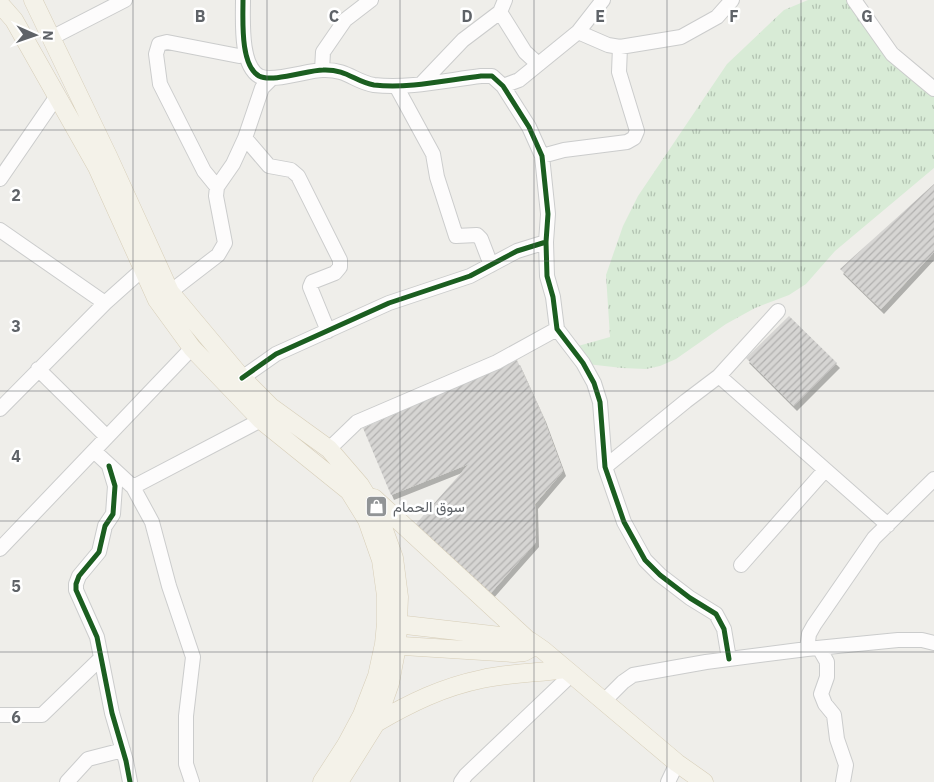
<svg xmlns="http://www.w3.org/2000/svg" width="934" height="782" viewBox="0 0 934 782" font-family="'IBM Plex Sans',Vazirmatn,sans-serif">
<defs>
<pattern id="grass-tufts" width="24" height="20" patternUnits="userSpaceOnUse" patternTransform="scale(1.25)"><rect width="24" height="20" fill="#d8ebd6"/><path d="M3 7l-1-3M5 7V3M7 7l1-3M15 17l-1-3M17 17v-4M19 17l1-3" fill="none" stroke="#b2c2b1"/></pattern>
<pattern id="building-hatch" width="6" height="6" patternUnits="userSpaceOnUse" patternTransform="scale(1.25)"><rect width="6" height="6" fill="#d6d5d3"/><path d="M-1 1l2-2M0 6l6-6M5 7l2-2" fill="none" stroke="#b1b0af"/></pattern>
<filter id="shadow"><feDropShadow dx="3" dy="5" stdDeviation="0" flood-color="#0004"/></filter>
</defs>
<rect width="100%" height="100%" fill="#efeeea"/>
<!-- grass -->
<path fill="url(#grass-tufts)" d="M808,0H854L892,54L934,89V168L835,251L806,284L789,295L755,308L726,324L676,359L660,366L646,369L622,368L587,364L571,348L610,337L606,275L623,226L638,196L727,64L784,10Z"/>
<!-- building -->
<path fill="url(#building-hatch)" filter="url(#shadow)" d="M934,184V252L881,309L840,269Z
M789,316L837,363L794,406L746,358Z
M517,360L543,417L563,471L535,504L536,542L489,595L415,525L469,464L391,495L363,428Z"/>
<g fill="none" stroke-linecap="round" stroke-linejoin="round">
<defs>
<path id="minor" d="M243,0C243,20 240,65 259,76C272,83 308,70 323,70C347,69 355,82 374,85C409,89 447,80 481,76H492L503,86L529,127L542,156L548,214L546,242L547,276L553,297L557,329L583,363L594,383L600,402L605,467L624,522L645,560L660,575L690,598L716,614L724,629L729,659
M854,0L892,54L934,89
M500,12L525,52L538,64
M578,32L608,45L620,47L681,37L717,17L732,0
M51,38L125,0
M322,70L323,52L345,20L371,0
M422,83L463,40L500,12L505,0
M396,86L433,154L437,177L456,236L477,235L481,239L491,265
M503,86L519,80L578,32L603,0
M245,138L269,166L291,170L298,176L340,260V267L335,273L312,282L310,287L328,331
M542,156L564,150L627,142L634,138L637,131L619,72L620,47
M0,179L57,96
M217,187L204,171L160,84L156,54L159,44L167,42L239,56L245,52
M0,230L105,303
M170,292L218,255L225,243L216,196L217,187L233,164L245,138L262,88L272,78
M38,369L107,437
M719,376L888,525
M242,378L276,354L389,303L470,276L517,251L546,242
M0,409L105,303L143,269
M329,449L357,422L497,362L557,329
M94,451L133,487L261,420
M109,466L115,486L113,514L105,526L99,552L79,576L76,584V590L97,637L112,713L126,761L130,782
M605,467L686,401L719,376L778,311
M133,487L152,522L169,586L193,657L186,716V764L192,782
M0,549L192,348
M741,565L825,470
M819,648L827,662V677L821,694L825,704L834,715L837,739L846,765L843,782
M807,649L809,634L814,625L874,538L934,479
M603,702L623,682L633,675L706,662L807,649L898,640H922L934,643
M0,715H42L101,658
M67,782L88,759L123,750
M461,782L466,775L571,675
M668,782L677,763"/>
<path id="major" d="M33,0L108,156L170,292L242,378L271,407L329,449L360,485L379,516L394,558L399,597L397,646L390,683L376,723L339,782
M0,4L14,20L97,167L157,300L192,348L261,420L349,491L367,520L381,560L386,596V623L384,644L377,676L362,715L346,745L322,782
M374,498L529,641
M388,623L510,637L530,641L543,650L677,763L704,782
M387,645L514,653L524,652L535,646
M376,723C410,703 443,687 482,679C509,673 538,673 565,669"/>
</defs>
<!-- minor casing -->
<use href="#minor" stroke="#cbcccc" stroke-width="16"/>
<!-- major casing -->
<use href="#major" stroke="#d7ceb8" stroke-width="19"/>
<!-- minor -->
<use href="#minor" stroke="#fdfcfc" stroke-width="14"/>
<!-- major -->
<use href="#major" stroke="#f4f2e9" stroke-width="18"/>
<defs>
<path id="cycleway" d="M243,0C243,20 240,65 259,76C272,83 308,70 323,70C347,69 355,82 374,85C409,89 447,80 481,76H492L503,86L529,127L542,156L548,214L546,242L547,276L553,297L557,329L583,363L594,383L600,402L605,467L624,522L645,560L660,575L690,598L716,614L724,629L729,659
M242,378L276,354L389,303L470,276L517,251L546,242
M109,466L115,486L113,514L105,526L99,552L79,576L76,584V590L97,637L112,713L126,761L130,782"/>
</defs>
<!-- cycleway casing -->
<use href="#cycleway" stroke="#fff" stroke-width="8"/>
<!-- cycleway -->
<use href="#cycleway" stroke="#1b5e20" stroke-width="5"/>
</g>
<!-- grid -->
<path fill="none" stroke="#5f6368" stroke-width="1" stroke-opacity="0.55" d="M133,0V782M267,0V782M400,0V782M534,0V782M667,0V782M801,0V782M0,130H934M0,261H934M0,391H934M0,521H934M0,652H934"/>
<!-- icons -->
<defs>
<symbol id="shop-square" viewBox="-11 -11 22 22"><rect x="-9" y="-9" width="18" height="18" rx="4" fill="#919496" stroke="#fff"/><path d="M-5-2.5h2.3a2.7 3.5 0 0 1 5.4 0H5L5.5 6h-11ZM-1.5-2.5h3a1.5 2.3 0 0 0-3 0Z" fill="#fff"/></symbol>
</defs>
<g fill-rule="evenodd">
<use href="#shop-square" x="364" y="494" width="25" height="25"/>
</g>
<g text-anchor="middle" dominant-baseline="central" stroke-width="5" stroke-linejoin="round" paint-order="stroke">
<!-- poi labels -->
<g font-size="15" fill="#5f6368" stroke="#fff" text-anchor="start">
<text x="393" y="506">سوق الحمام</text>
</g>
</g>
<g font-size="16" text-anchor="middle" font-weight="bold" fill="#5f6368" stroke="#fff" stroke-width="5" stroke-linejoin="round" paint-order="stroke">
<text x="200" y="22">B</text>
<text x="334" y="22">C</text>
<text x="467" y="22">D</text>
<text x="600" y="22">E</text>
<text x="734" y="22">F</text>
<text x="867" y="22">G</text>
<text x="16" y="201">2</text>
<text x="16" y="332">3</text>
<text x="16" y="462">4</text>
<text x="16" y="592">5</text>
<text x="16" y="723">6</text>
</g>
<!-- north arrow -->
<g transform="translate(35 35) rotate(92)" stroke="#ffffff" stroke-width="4" paint-order="stroke">
<path d="M0-4L9 19L0 12L-9 19Z" fill="#5f6368"/>
<text y="-8" font-size="14" font-weight="bold" text-anchor="middle" fill="#5f6368">N</text>
</g>
</svg>
